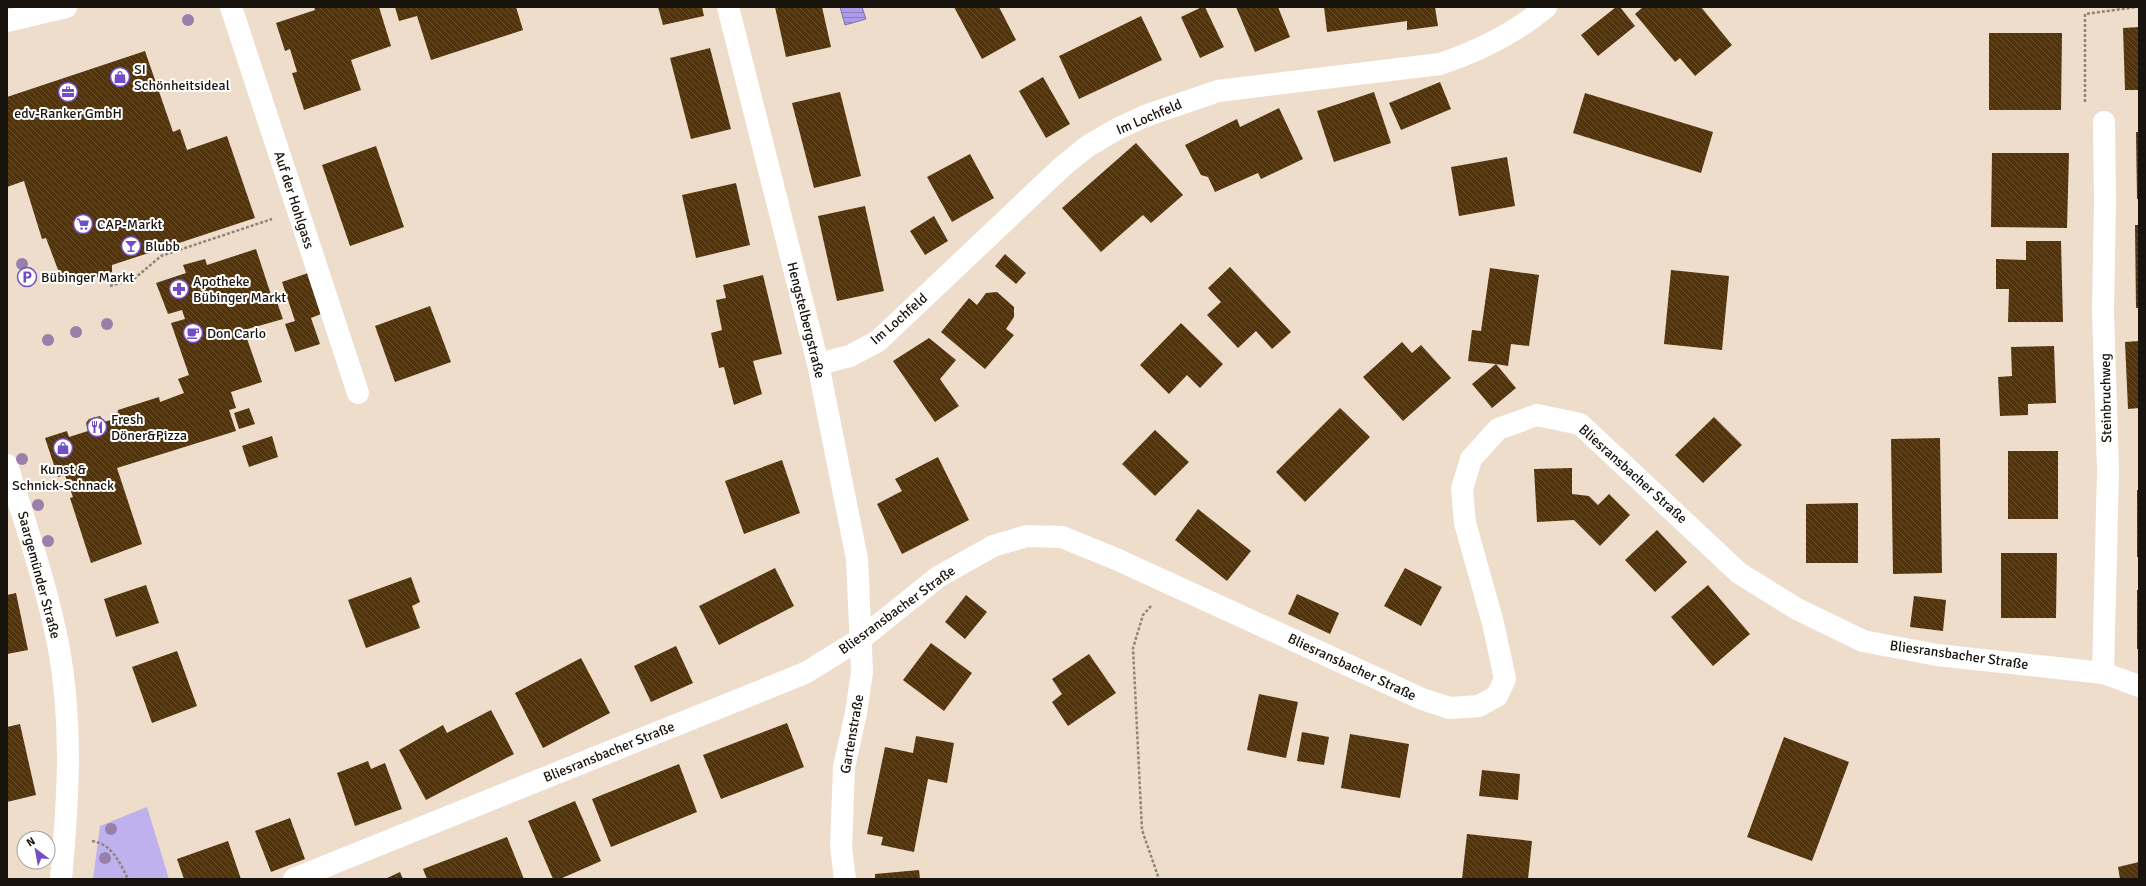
<svg xmlns="http://www.w3.org/2000/svg" width="2146" height="886" viewBox="0 0 2146 886" font-family="Signika,sans-serif">
<defs>
<pattern id="water-rules" width="6" height="5" patternUnits="userSpaceOnUse"><rect width="6" height="5" fill="#ad9aea"/><path d="M0 2.5h6" fill="none" stroke="#8c7cbc"/></pattern>
<pattern id="building-back-hatch" width="6" height="6" patternUnits="userSpaceOnUse"><rect width="6" height="6" fill="#52330a"/><path d="M-1 5l2 2M0 0l6 6M5-1l2 2" fill="none" stroke="#674e2c"/></pattern>
</defs>
<rect width="100%" height="100%" fill="#eeddcb"/>
<!-- green -->
<path fill="#beb1ed" d="M147,807L169,879H93L100,826Z"/>
<!-- water -->
<path fill="url(#water-rules)" stroke="#8172a8" d="M840,7H862L866,19L845,25Z"/>
<!-- building -->
<path fill="url(#building-back-hatch)" d="M314,7H379L391,46L351,60L361,90L304,110L292,73L297,72L290,49L285,51L276,23L315,10Z
M395,7H516L523,30L431,60L417,16L399,21Z
M658,7H702L704,16L663,25Z
M775,7H822L831,47L786,57Z
M954,7H999L1016,40L982,59Z
M1202,7H1205L1224,47L1200,58L1181,17Z
M1236,7H1278L1290,37L1255,52Z
M1324,7H1435L1438,26L1407,30V21L1327,32Z
M1616,7H1620L1635,26L1598,56L1581,35Z
M1643,7H1701L1732,45L1695,76L1680,58L1675,62L1635,14Z
M1141,16L1162,60L1079,99L1059,56Z
M2139,27V90H2125L2123,28Z
M1989,33H2062L2061,110H1989Z
M710,48L731,129L691,139L670,58Z
M145,51L173,132L180,129L187,150L227,136L255,218L112,265V272L78,284L60,275L46,238L42,239L24,181L7,187V97Z
M1043,77L1070,124L1046,138L1019,91Z
M1440,82L1451,109L1401,130L1389,103Z
M840,92L861,176L814,188L792,103Z
M1374,92L1391,143L1334,162L1317,111Z
M1585,93L1713,132L1701,173L1573,133Z
M1279,108L1303,159L1261,179L1258,173L1215,192L1208,177L1201,175L1185,145L1237,119L1240,127Z
M2136,132H2139V199H2137Z
M1136,143L1183,195L1151,223L1143,215L1101,252L1062,208Z
M376,146L404,227L350,246L322,165Z
M1992,153H2069L2067,228L1991,227Z
M970,154L994,198L952,222L927,177Z
M1507,157L1515,206L1459,216L1451,167Z
M736,183L750,245L696,258L682,195Z
M865,206L884,291L837,301L818,216Z
M934,216L948,241L925,255L910,231Z
M2135,225H2139V308H2136Z
M2026,241H2061L2063,322H2008L2009,289H1996V259L2026,260Z
M256,249L274,304L277,302L283,319L244,330L262,382L231,392L236,408L229,410L236,431L117,468L142,544L91,563L70,498L73,497L65,475L58,477L45,438L67,431L69,437L88,431L86,423L89,419L100,416L104,422L117,418L118,410L159,397L160,402L184,393L178,379L189,375L171,323L185,319L182,310L168,314L156,283L186,273L183,265L205,259L207,265Z
M1005,254L1026,273L1016,284L995,266Z
M1230,267L1291,332L1272,349L1256,331L1238,348L1207,315L1221,302L1208,288Z
M1490,268L1539,275L1529,346L1511,344L1508,366L1496,364L1516,388L1492,408L1472,384L1496,364L1468,361L1472,330L1481,331Z
M1671,270L1729,276L1722,350L1664,344Z
M308,273L321,314L311,318L320,344L295,352L285,324L295,321L282,282Z
M763,275L782,354L753,361L762,394L734,405L724,367L719,368L711,333L722,330L716,300L726,298L723,285Z
M997,292L1014,307V317L1006,329L1014,335L985,369L941,332L969,298L977,305L986,293Z
M430,306L451,362L395,382L375,326Z
M1181,323L1223,364L1200,388L1187,375L1169,394L1140,365Z
M929,338L956,360L940,379L959,406L935,422L893,361Z
M2139,341V408L2128,409L2125,342Z
M1402,342L1412,353L1421,345L1451,378L1403,421L1363,377Z
M2054,346L2056,403L2028,404V415L2000,416L1998,377L2012,376L2011,347Z
M249,408L255,424L239,429L234,413Z
M1340,408L1370,437L1305,502L1276,472Z
M1714,417L1742,445L1703,483L1675,455Z
M1155,430L1189,462L1155,496L1122,464Z
M272,436L278,457L249,467L242,446Z
M1940,438L1942,573L1893,574L1891,439Z
M2008,451H2058V519H2008Z
M938,457L969,520L902,554L877,504L902,491L895,479Z
M782,460L800,513L744,534L725,481Z
M1572,468V494L1589,496L1598,505L1609,494L1630,515L1600,546L1574,520L1537,522L1534,469Z
M2137,490H2139V557H2137Z
M1858,503V563H1806V504Z
M1198,509L1251,551L1227,581L1175,540Z
M1657,530L1687,562L1655,592L1625,560Z
M2001,553H2057L2056,618H2001Z
M775,568L794,606L719,645L699,606Z
M1405,568L1442,587L1421,626L1384,606Z
M411,577L420,602L412,606L420,628L366,648L348,600Z
M146,585L159,623L116,637L104,599Z
M1708,585L1750,634L1713,666L1671,617Z
M2137,590H2139V649H2137Z
M16,593L28,650L7,654V595Z
M1297,594L1339,613L1330,634L1288,614Z
M966,595L987,612L965,639L945,622Z
M1914,596L1946,600L1943,631L1910,627Z
M931,643L972,673L944,711L903,680Z
M676,646L693,683L651,702L634,666Z
M177,651L197,706L152,723L132,667Z
M1089,654L1116,693L1068,726L1052,702L1062,694L1052,679Z
M581,658L610,713L543,748L515,693Z
M1259,694L1298,702L1286,758L1247,750Z
M491,710L514,754L426,800L399,750L443,725L447,733Z
M787,723L804,767L721,799L703,755Z
M20,724L36,795L7,802V727Z
M1302,732L1329,737L1324,765L1297,761Z
M1350,734L1409,744L1400,798L1341,788Z
M916,736L954,743L947,783L928,779L914,852L881,845L883,837L867,834L885,747L913,753Z
M1784,737L1849,762L1812,861L1747,837Z
M368,761L371,769L385,763L402,809L355,826L337,773Z
M679,764L697,812L611,847L592,799Z
M1482,770L1520,774L1518,800L1479,796Z
M575,801L601,861L560,879H553L528,821Z
M290,818L305,859L271,872L255,831Z
M1467,834L1532,841L1528,879H1462Z
M507,837L524,879H427L423,869Z
M228,841L241,879H184L177,859Z
M2139,862V879H2120L2118,867Z
M919,870L920,879H875V874Z
M400,872L403,879H385Z"/>
<g fill="none" stroke-linecap="round" stroke-linejoin="round">
<!-- path -->
<path stroke="#908478" stroke-width="2.5" stroke-dasharray="3 2" stroke-linecap="butt" d="M2085,102V14L2137,7
M110,286L134,279L161,256L272,219
M1151,606L1143,615L1133,648L1142,830L1159,879
M92,841C112,844 120,863 128,879"/>
<!-- minor -->
<path stroke="#fff" stroke-width="22" d="M231,7L358,393
M728,7L818,364L857,559L862,672L856,713L844,767L841,847L845,879
M7,21L66,7
M818,364L850,356L878,341L1063,166L1088,146L1117,129L1145,116L1218,91L1440,64C1479,51 1514,34 1546,7
M2103,673L2108,471L2103,312L2105,201L2104,122
M294,879L805,673L862,638L938,577L993,546L1027,536L1062,537L1116,559L1422,699L1450,708L1479,706L1497,696L1505,679L1493,623L1465,523L1462,489L1471,459L1498,429L1537,415L1580,424L1739,573L1797,609L1863,641L1937,655L2103,673L2139,686"/>
<!-- tertiary -->
<path stroke="#fff" stroke-width="22" d="M7,465C26,526 47,586 59,649C73,725 68,802 61,879"/>
</g>
<!-- trees -->
<g fill="#9880aa">
<circle cx="188" cy="20" r="6"/>
<circle cx="22" cy="264" r="6"/>
<circle cx="107" cy="324" r="6"/>
<circle cx="76" cy="332" r="6"/>
<circle cx="48" cy="340" r="6"/>
<circle cx="22" cy="459" r="6"/>
<circle cx="38" cy="505" r="6"/>
<circle cx="48" cy="541" r="6"/>
<circle cx="111" cy="829" r="6"/>
<circle cx="105" cy="858" r="6"/>
</g>
<!-- icons -->
<defs>
<symbol id="shop-ring" viewBox="-11 -11 22 22"><circle r="9.5" fill="#fff" stroke="#744dc6" stroke-width="1.5"/><path d="M-5-2.5h2.3a2.7 3.5 0 0 1 5.4 0H5L5.5 6h-11ZM-1.5-2.5h3a1.5 2.3 0 0 0-3 0Z" fill="#744dc6"/></symbol>
<symbol id="office-ring" viewBox="-11 -11 22 22"><circle r="9.5" fill="#fff" stroke="#744dc6" stroke-width="1.5"/><path d="M-6-3h4V-5.5h4V-3h4V5H-6ZM-1-4.5V-3h2v-1.5ZM-6 0V1H6V0Z" fill="#744dc6"/></symbol>
<symbol id="supermarket-ring" viewBox="-11 -11 22 22"><circle r="9.5" fill="#fff" stroke="#744dc6" stroke-width="1.5"/><path d="M-6-5.5h2.5l.6 2H6L4.5 2H-2.5L-4.4-4H-6ZM-1.5 3.2a1.3 1.3 0 1 0 .1 0ZM3 3.2a1.3 1.3 0 1 0 .1 0Z" fill="#744dc6"/></symbol>
<symbol id="bar-ring" viewBox="-11 -11 22 22"><circle r="9.5" fill="#fff" stroke="#744dc6" stroke-width="1.5"/><path d="M-6-5H6L.8 .8V4.5H3.5V6h-7V4.5H-.8V.8Z" fill="#744dc6"/></symbol>
<symbol id="parking-ring" viewBox="-11 -11 22 22"><circle r="9.5" fill="#fff" stroke="#744dc6" stroke-width="1.5"/><path d="M-3.5-5.5H1a3.5 3.5 0 0 1 0 7H-1V5.5H-3.5ZM-1-3.4V-.6H.8a1.4 1.4 0 0 0 0-2.8Z" fill="#744dc6"/></symbol>
<symbol id="pharmacy-ring" viewBox="-11 -11 22 22"><circle r="9.5" fill="#fff" stroke="#744dc6" stroke-width="1.5"/><path d="M-2-6h4v4h4v4h-4v4h-4v-4h-4v-4h4Z" fill="#744dc6"/></symbol>
<symbol id="cafe-ring" viewBox="-11 -11 22 22"><circle r="9.5" fill="#fff" stroke="#744dc6" stroke-width="1.5"/><path d="M-5.5-4.5H6V0H3Q3 3.5 0 3.5H-2.5Q-5.5 3.5-5.5 0ZM3-3.2v2h1.7v-2ZM-6 4.5H4V6H-6Z" fill="#744dc6"/></symbol>
<symbol id="restaurant-ring" viewBox="-11 -11 22 22"><circle r="9.5" fill="#fff" stroke="#744dc6" stroke-width="1.5"/><path d="M-5-6h1v4h1v-4h1v4h1v-4h1v5L-1.5 .5V6h-2V.5L-5-1ZM5-6V6H3V1.5H1.5Q1.5-4 5-6Z" fill="#744dc6"/></symbol>
</defs>
<g fill-rule="evenodd">
<use href="#shop-ring" x="109" y="66" width="22" height="22"/>
<use href="#office-ring" x="57" y="81" width="22" height="22"/>
<use href="#supermarket-ring" x="72" y="213" width="22" height="22"/>
<use href="#bar-ring" x="120" y="235" width="22" height="22"/>
<use href="#parking-ring" x="16" y="266" width="22" height="22"/>
<use href="#pharmacy-ring" x="168" y="278" width="22" height="22"/>
<use href="#cafe-ring" x="182" y="322" width="22" height="22"/>
<use href="#restaurant-ring" x="86" y="416" width="22" height="22"/>
<use href="#shop-ring" x="52" y="437" width="22" height="22"/>
</g>
<g text-anchor="middle" dominant-baseline="central" stroke-width="4" stroke-linejoin="round" paint-order="stroke">
<!-- poi labels -->
<g font-size="14" fill="#19130d" stroke="#fff" text-anchor="start">
<text x="134" y="69">SI<tspan x="134" dy="16">Schönheitsideal</tspan></text>
<text x="68" y="113" text-anchor="middle">edv-Ranker GmbH</text>
<text x="97" y="224">CAP-Markt</text>
<text x="145" y="246">Blubb</text>
<text x="41" y="277">Bübinger Markt</text>
<text x="193" y="281">Apotheke<tspan x="193" dy="16">Bübinger Markt</tspan></text>
<text x="207" y="333">Don Carlo</text>
<text x="111" y="419">Fresh<tspan x="111" dy="16">Döner&amp;Pizza</tspan></text>
<text x="63" y="469" text-anchor="middle">Kunst &amp;<tspan x="63" dy="16">Schnick-Schnack</tspan></text>
</g>
<!-- street labels -->
<g font-size="14" fill="#19130d" stroke="#fff">
<text transform="translate(1149 117) rotate(-23)">Im Lochfeld</text>
<text transform="translate(294 200) rotate(72)">Auf der Hohlgass</text>
<text transform="translate(899 319) rotate(-41)">Im Lochfeld</text>
<text transform="translate(806 320) rotate(76)">Hengstelbergstraße</text>
<text transform="translate(2106 398) rotate(-91)">Steinbruchweg</text>
<text transform="translate(1633 474) rotate(42)">Bliesransbacher Straße</text>
<text transform="translate(39 575) rotate(75)">Saargemünder Straße</text>
<text transform="translate(897 610) rotate(-36)">Bliesransbacher Straße</text>
<text transform="translate(1959 655) rotate(8)">Bliesransbacher Straße</text>
<text transform="translate(1352 667) rotate(25)">Bliesransbacher Straße</text>
<text transform="translate(852 734) rotate(-80)">Gartenstraße</text>
<text transform="translate(609 752) rotate(-22)">Bliesransbacher Straße</text>
</g>
</g>
<!-- border -->
<rect width="2146" height="886" fill="none" stroke="#19130d" stroke-width="16"/>
<!-- north arrow -->
<g transform="translate(36 850) rotate(328)"><circle r="19" fill="#ffffff" stroke="#a3a19e"/>
<path d="M0-3L7 15L0 10L-7 15Z" fill="#744dc6"/>
<text y="-6" font-size="11" font-weight="bold" text-anchor="middle" fill="#19130d">N</text>
</g>
</svg>
